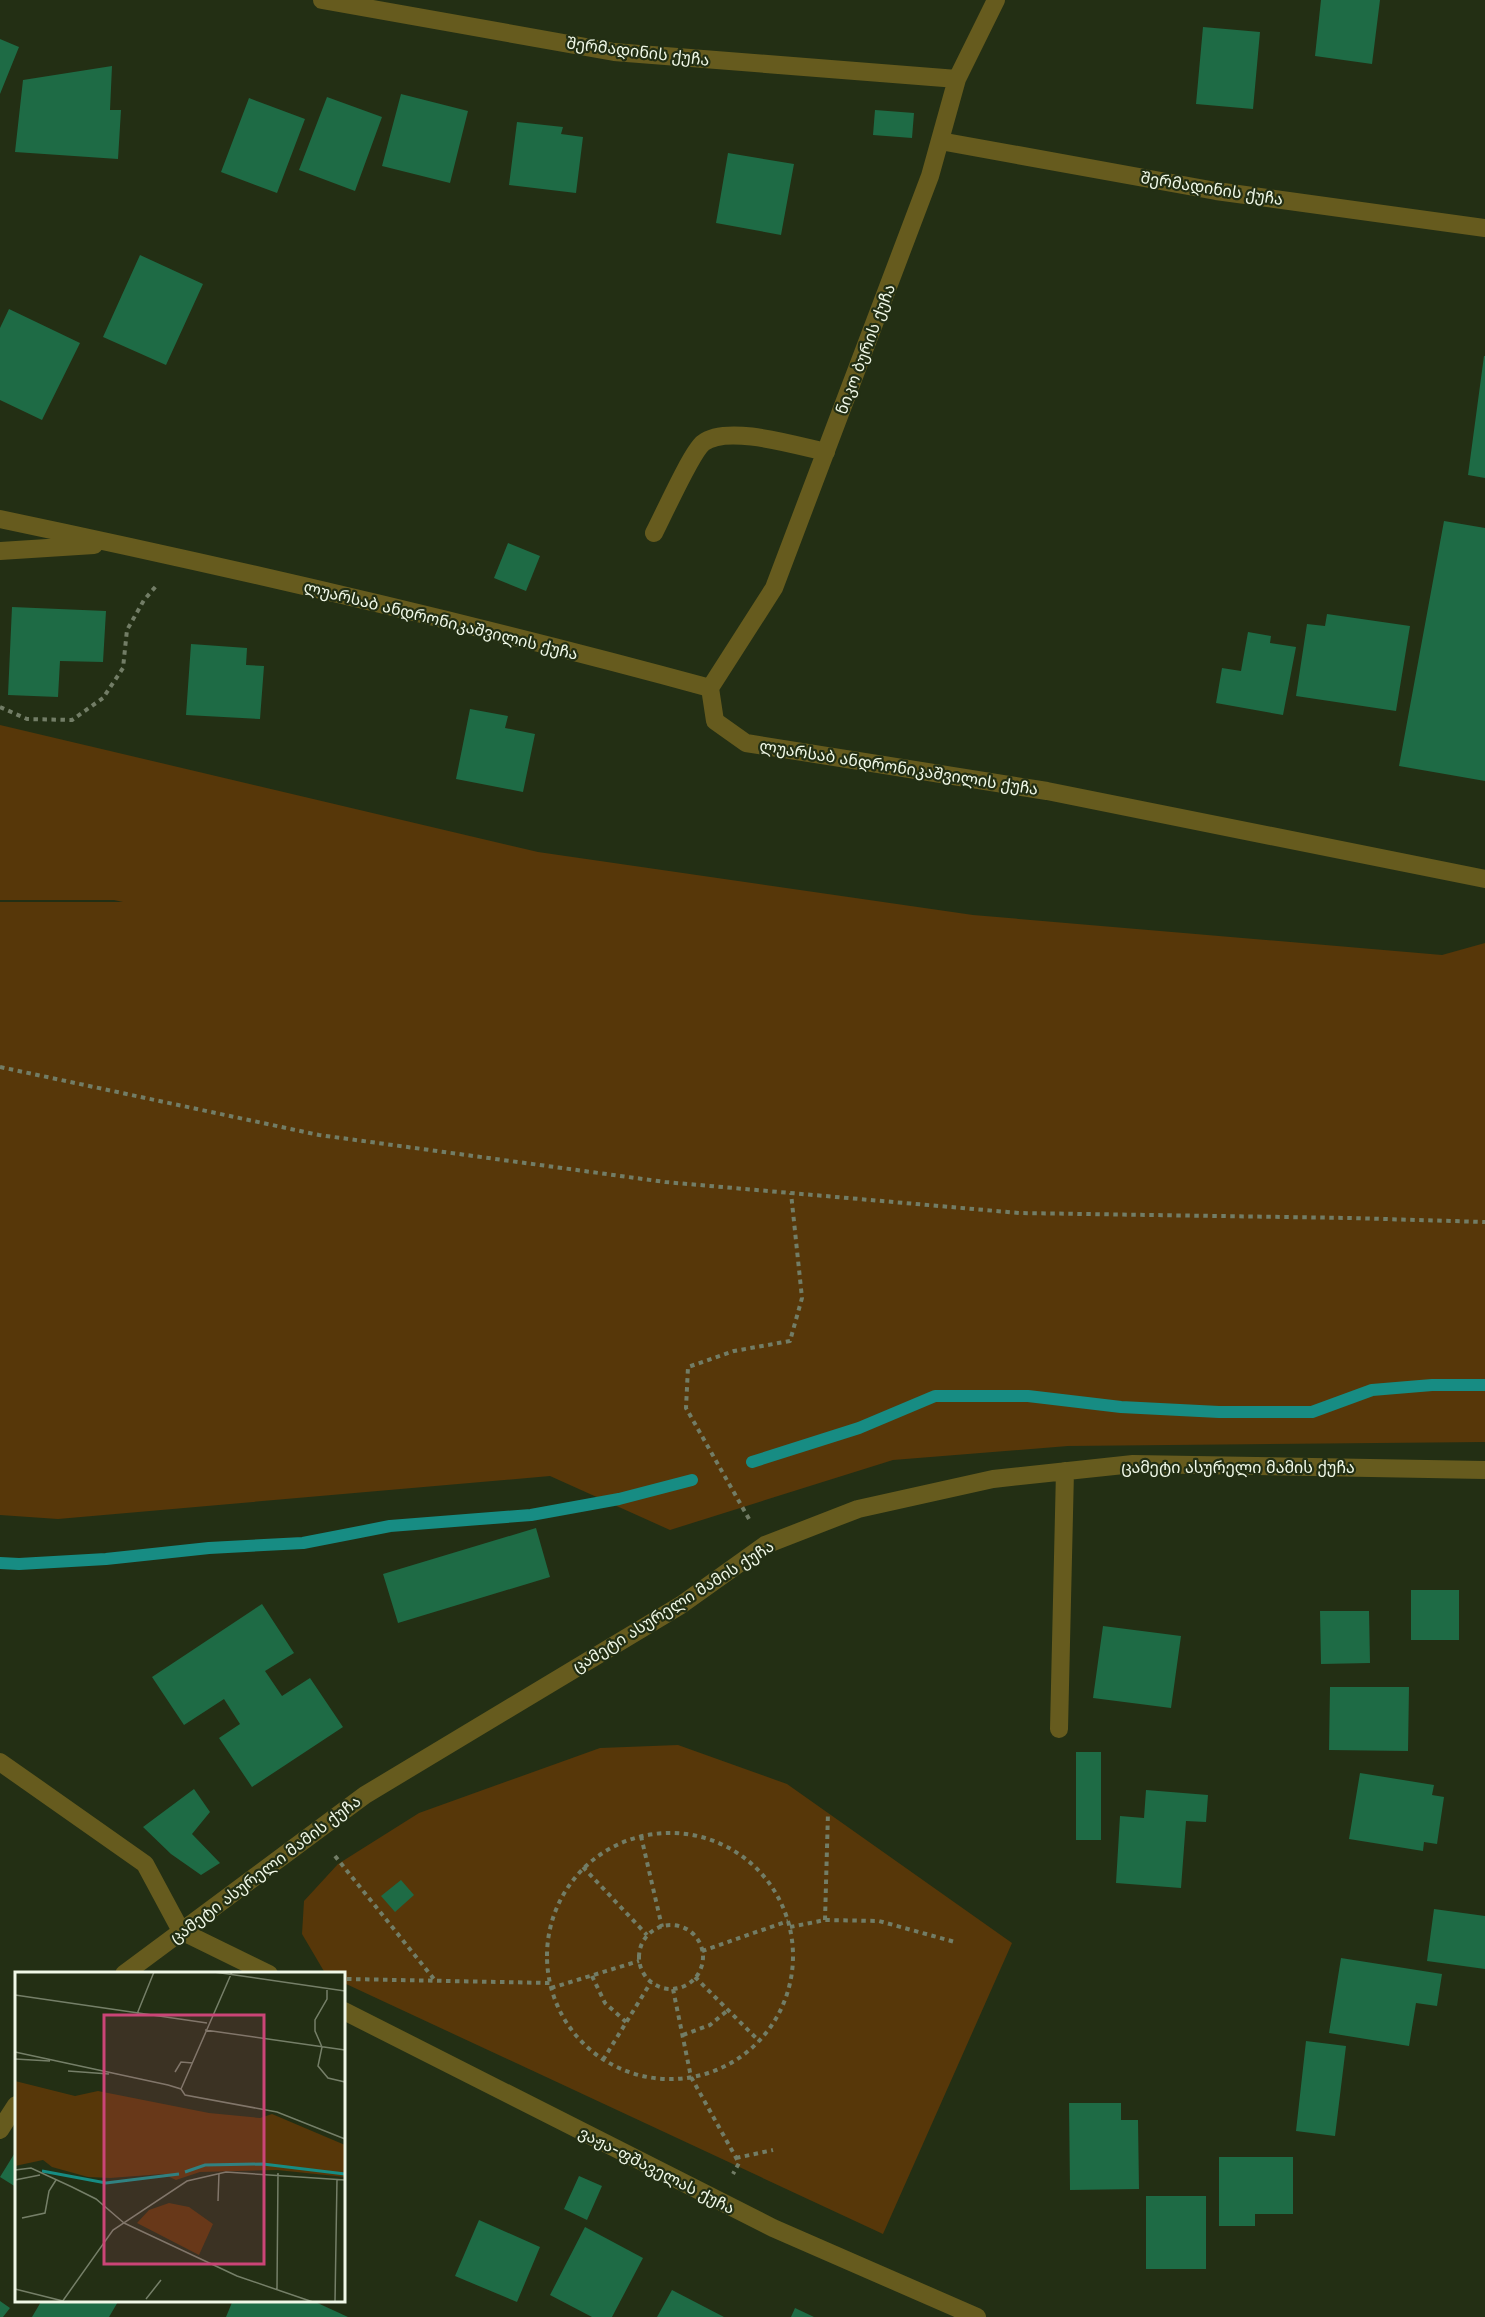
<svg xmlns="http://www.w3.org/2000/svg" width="1485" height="2317" viewBox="0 0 1485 2317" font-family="Inter,'Noto Sans Georgian',sans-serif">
<rect width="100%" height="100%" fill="#232f14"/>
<!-- green -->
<path fill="#573709" d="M0,725L538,852L973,915L1442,955L1485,943V1442L1068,1446L893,1460L670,1530L550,1476L58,1519L0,1515V902H123L114,900H0Z
M678,1745L787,1784L1012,1943L883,2234L344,1983V1974L325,1973L302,1934L304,1901L338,1864L419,1813L600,1748Z"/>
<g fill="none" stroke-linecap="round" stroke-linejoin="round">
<!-- stream -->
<path stroke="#178c83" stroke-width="12" d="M752,1462L859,1428L935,1396H1028L1121,1407L1219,1412H1312L1372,1390L1432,1385H1485
M0,1563L19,1564L106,1559L209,1548L303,1543L390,1526L531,1515L619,1499L692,1480"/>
</g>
<!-- building -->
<path fill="#1e6b45" d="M1321,0H1380L1372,64L1315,56Z
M1203,27L1260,32L1253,109L1196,104Z
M0,39L19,47L0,94Z
M112,66L110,110H121L118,159L15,152L23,80Z
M401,94L468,111L450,183L382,166Z
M327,97L382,117L355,191L299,170Z
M249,98L305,119L277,193L221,172Z
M875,110L914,113L912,138L873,135Z
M517,122L563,127L561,134L583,137L576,193L509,185Z
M728,153L794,164L781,235L716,223Z
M140,255L203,284L166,365L103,337Z
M9,309L80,343L42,420L0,400V328Z
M1484,356H1485V478L1468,475Z
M1444,521L1485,528V781L1399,766Z
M508,543L540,556L526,591L494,578Z
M12,607L106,611L103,662L60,661L58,697L8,695Z
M1327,614L1410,626L1396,711L1296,696L1307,624L1325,626Z
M1248,632L1271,636L1270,643L1296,647L1283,715L1216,703L1222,668L1241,671Z
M191,644L247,648L246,665L264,666L260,719L186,715Z
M470,709L508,716L505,728L535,734L523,792L456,779Z
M536,1528L550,1577L398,1623L383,1574Z
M1411,1590H1459V1640H1411Z
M262,1604L294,1653L265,1671L282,1696L310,1678L343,1727L252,1787L219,1738L240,1724L224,1699L184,1725L152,1677Z
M1320,1611H1369L1370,1663L1321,1664Z
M1103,1626L1181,1636L1171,1708L1093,1698Z
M1330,1687H1409L1408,1751L1329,1750Z
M1076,1752H1101V1840H1076Z
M1360,1773L1434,1785L1432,1795L1444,1797L1437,1844L1424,1842L1423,1851L1349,1839Z
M194,1789L210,1812L192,1834L220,1863L201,1875L171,1854L143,1827Z
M1146,1790L1208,1795L1206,1822L1186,1821L1181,1888L1116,1883L1120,1816L1144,1818Z
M401,1880L414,1895L395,1912L381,1896Z
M1434,1909L1485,1916V1969L1427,1961Z
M1341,1958L1442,1974L1437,2006L1416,2003L1409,2046L1329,2033Z
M1306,2041L1346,2046L1335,2136L1296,2131Z
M1069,2103H1121V2120H1138L1139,2189L1070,2190Z
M16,2151V2187L0,2177Z
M1219,2157H1293V2214H1255V2226H1219Z
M579,2176L602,2186L587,2220L564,2209Z
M1146,2196H1206V2269H1146Z
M479,2220L540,2247L517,2302L455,2276Z
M585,2227L643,2258L612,2317H592L550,2295Z
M672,2290L724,2317H657Z
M42,2300H119L109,2317H32Z
M233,2300H311L348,2317H226Z
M0,2301L10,2308L3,2317H0Z
M795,2308L814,2317H791Z"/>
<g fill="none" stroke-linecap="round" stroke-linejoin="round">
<!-- path -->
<path stroke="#727d66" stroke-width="4" stroke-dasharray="4.5 4.5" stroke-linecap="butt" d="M0,707L27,719L72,720L103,698L123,668L127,630L144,600L157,585
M0,1067L319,1135L665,1182L1019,1213L1350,1218L1485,1222
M749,1519L686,1408L688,1367L734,1351L790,1341L802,1298L791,1193
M547 1956a123 123 0 1 1 246 0a123 123 0 1 1-246 0Z
M641,1836L662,1927
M335,1856L434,1979
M583,1867L647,1935
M825,1920L828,1812
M639 1957a32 32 0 1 1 64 0a32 32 0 1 1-64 0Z
M790,1927L825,1920L879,1921L955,1942
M702,1951L788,1921
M592,1976L605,2003L626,2022
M695,1977L759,2041
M347,1979L550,1983
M551,1988L639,1961
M673,1989L691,2077L739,2163L733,2174
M683,2035L710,2025L728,2010
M603,2060L651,1982
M736,2158L773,2150"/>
<!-- minor -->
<path stroke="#665b1e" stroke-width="18" d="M322,0L614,52L957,79
M940,141L1216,191L1485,228
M0,519C238,569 475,624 710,688L715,721L746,743L1047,791L1485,879
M654,533C664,514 691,453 703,443C727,424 798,446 826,452
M0,551L94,545
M710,688L774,588L930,176L957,79L996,0
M1059,1729L1065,1471
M0,1762L145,1864L181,1931
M181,1931L269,1974
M124,1974L365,1795L681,1605L765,1545L858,1509L993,1479L1133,1464L1485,1470
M344,2011L773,2228L977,2317
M0,2130L16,2105"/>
</g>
<g text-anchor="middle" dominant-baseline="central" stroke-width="4.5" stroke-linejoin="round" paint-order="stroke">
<!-- street labels -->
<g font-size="16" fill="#f0f8e7" stroke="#232f14">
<text transform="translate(638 51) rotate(7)">შერმადინის ქუჩა</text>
<text transform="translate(1212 188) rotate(9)">შერმადინის ქუჩა</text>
<text transform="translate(865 349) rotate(-69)">ნიკო ბურის ქუჩა</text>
<text transform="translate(441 620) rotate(14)">ლუარსაბ ანდრონიკაშვილის ქუჩა</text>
<text transform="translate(899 767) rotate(9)">ლუარსაბ ანდრონიკაშვილის ქუჩა</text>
<text x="1238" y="1467">ცამეტი ასურელი მამის ქუჩა</text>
<text transform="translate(673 1606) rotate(-32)">ცამეტი ასურელი მამის ქუჩა</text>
<text transform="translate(265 1869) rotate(-37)">ცამეტი ასურელი მამის ქუჩა</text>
<text transform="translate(657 2170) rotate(27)">ვაჟა-ფშაველას ქუჩა</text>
</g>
</g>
<!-- overview -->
<g transform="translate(15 1972)">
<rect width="330" height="330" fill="#232f14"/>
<path d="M0,109L60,124L83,119L194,141L245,146L257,142L330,173V205L262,198L185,200L161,208L148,202L95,206L73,205L37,195L28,188L0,194ZM154,231L174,235L198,252L184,283L122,251L134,238Z" fill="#573709"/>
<path fill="none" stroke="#178c83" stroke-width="3" d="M27,199L91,211L164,202M170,200L190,193L248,192L330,202"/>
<path fill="none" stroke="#757f68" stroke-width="1.5" d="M199,0L330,19M312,18V27L300,48V59L307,75L303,94L313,106L330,110M0,23L192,51M122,42L139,0M190,58L330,78M0,80L153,113L166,117L170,123L262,140L330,167M0,87L35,89M53,99L94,102M160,100L166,90L178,91M166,117L217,0M0,198L16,196L57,215L81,227L109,251M0,208L25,203M203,229L204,201M7,246L30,241L34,219L41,208M109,251L222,304L298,330M0,317L48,329M262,317L263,201M131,327L146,308M47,330L98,258L172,209L211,200L330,208M320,330L322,207"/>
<path fill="#cb4577" fill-opacity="0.15" stroke="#cb4577" stroke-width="3" d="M89,43H249V292H89Z"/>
<rect width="330" height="330" fill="none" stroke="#f0f8e7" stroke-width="3"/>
</g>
</svg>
